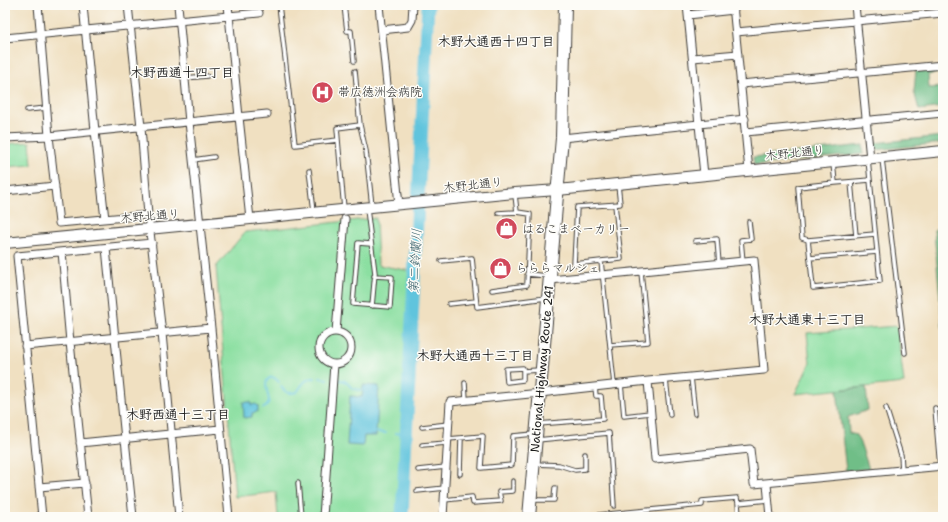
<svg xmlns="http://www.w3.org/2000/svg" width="948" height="522" viewBox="0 0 948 522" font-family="'Shantell Sans','Klee One',sans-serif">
<rect width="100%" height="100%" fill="#fdfcf7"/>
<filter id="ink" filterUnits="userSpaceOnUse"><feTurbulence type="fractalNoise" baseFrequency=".025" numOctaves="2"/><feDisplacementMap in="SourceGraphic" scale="8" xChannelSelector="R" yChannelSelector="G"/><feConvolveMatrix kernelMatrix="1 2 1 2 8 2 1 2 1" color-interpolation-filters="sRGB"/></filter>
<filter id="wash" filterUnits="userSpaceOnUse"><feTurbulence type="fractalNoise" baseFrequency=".012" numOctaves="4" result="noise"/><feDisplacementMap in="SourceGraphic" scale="16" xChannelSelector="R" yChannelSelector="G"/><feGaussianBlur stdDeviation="0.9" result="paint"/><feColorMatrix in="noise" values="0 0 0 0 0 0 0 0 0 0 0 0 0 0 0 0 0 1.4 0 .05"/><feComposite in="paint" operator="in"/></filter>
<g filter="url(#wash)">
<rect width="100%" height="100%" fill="#f0e0c1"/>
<!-- green -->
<path fill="#8bdfa1" stroke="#547e5e" d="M30,142L32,165L5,167V144Z
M376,218L378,265L411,271L398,513L358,517H278L276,492L235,497L216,267L245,232Z
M897,326L904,383L795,394L810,363L807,333Z"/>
<!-- forest -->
<path fill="#70be87" stroke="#466d52" d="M943,67V72L928,75L929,88L943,87V107L919,110L914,91L916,70Z
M943,136V143L875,150L874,143Z
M863,145V154L754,165L753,157Z
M943,225V334L934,230Z
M866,387L868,410L848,417L849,433L856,435L861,445L869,469L846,471L837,390Z"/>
<!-- water -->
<path fill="#60c4dd" stroke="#3e707c" d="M363,385L379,386L376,436H364L363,446L347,445L350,396L362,397Z
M243,402H251V405L256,404L258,406V410L257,412L252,413V417L244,418Z"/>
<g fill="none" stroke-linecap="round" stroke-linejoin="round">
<!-- stream -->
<path stroke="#60c4dd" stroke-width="2" d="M320,378L327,379
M338,380C348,380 346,383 352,388C356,390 361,390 365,390
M281,386C285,393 289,394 297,392C303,384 305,378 315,378
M263,408L266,407C267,405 268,403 269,401C269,395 262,381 270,378C274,376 276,379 279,382
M374,432L386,433
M395,433L407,434"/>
<!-- river -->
<path stroke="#60c4dd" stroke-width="13" d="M402,517L428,5"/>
</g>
</g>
<g filter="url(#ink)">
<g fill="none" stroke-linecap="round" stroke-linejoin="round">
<defs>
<path id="lane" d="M279,5L295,145L338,140
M344,5L347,31H351L354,61
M355,71L360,125L366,151L372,206
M185,78L207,76
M27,110L47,108
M882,159L905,353
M193,160L214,157
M833,163L835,183L870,180L868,159
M309,170L314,211
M870,180L880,281L813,288L808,240L875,234
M851,182L856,236
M515,195L517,212
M344,209L337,128L360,125
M367,209L375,273L372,306
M808,240L802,238L798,187L835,183
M695,241L717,239L719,264
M371,244L358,243L353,304L390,307L392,277L374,276
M810,258L877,252
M441,261L472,258L477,307L546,298
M601,261L621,259L615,205
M743,262L741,240L751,239L749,222
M527,274L548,276
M492,290L527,285L530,214L517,212L498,213
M449,304L476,301
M610,345L648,342L641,272
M523,368V380L507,382L506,369Z
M523,371L540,370
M691,377L695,414
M666,380L670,415
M465,383L466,400
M614,384L601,261L574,264L577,207L620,204L618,185
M621,384L624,416L650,413
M886,408L901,455L902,470
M935,408L940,467
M538,424L603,419L601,396H596L595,387
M422,427L449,424
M448,439L483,436L481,468L512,465L513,436L534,434
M537,440L609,433L614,506
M422,445L447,443
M535,464L559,465L575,470L585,469V454
M418,470L446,467
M460,474L461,438
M298,483L301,517
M417,491L445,488
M444,500L472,497L473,503L501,501L499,492L513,491V481
M532,500H554L555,488
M577,517L702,505V501L737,498L738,503
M739,517L738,503L768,500
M742,517L750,516V517"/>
<path id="street" d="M38,5L49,136L59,223L148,215
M83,5L95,131L105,219
M128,5L141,127L148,215L162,333L179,517
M178,5L189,122L211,328L229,517
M228,5L239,117L250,219
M379,5L399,205
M687,5L704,175
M733,5L749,171
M855,5L870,159
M688,15L734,10
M382,30L408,27L412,20L413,5
M736,32L943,13
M5,38L259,13
M693,58L738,54
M741,84L943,65
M746,132L943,113
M5,138L49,136L267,114
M562,138L699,124L745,119
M5,191L55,186
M106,248L125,439L133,517
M62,252L70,342L88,517
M319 348a16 16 0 1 1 32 0a16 16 0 1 1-32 0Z
M336,332L345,219
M25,346L211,328
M648,381L655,459L750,449L754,484L943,466
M80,443L220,429
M767,484L770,517
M39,487L85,483
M42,517L17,256L152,243
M323,517L334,364
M443,517L450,402L540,393L648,381L764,370L754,260L550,280"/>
<path id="secondary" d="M5,243L515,193L558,190L943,151"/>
<path id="highway" d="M529,517L562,138L565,5"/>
</defs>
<!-- lane casing -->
<use href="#lane" stroke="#3c3935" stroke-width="5.5"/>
<!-- street casing -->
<use href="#street" stroke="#3c3935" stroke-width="9"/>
<!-- secondary casing -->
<use href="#secondary" stroke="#3c3935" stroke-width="12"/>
<!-- highway casing -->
<use href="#highway" stroke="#3c3935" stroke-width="14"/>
<!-- lane -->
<use href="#lane" stroke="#fff" stroke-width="3.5"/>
<!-- street -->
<use href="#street" stroke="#fff" stroke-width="7"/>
<!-- secondary -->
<use href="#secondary" stroke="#fff" stroke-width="10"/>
<!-- highway -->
<use href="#highway" stroke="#fff" stroke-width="12"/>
</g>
</g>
<!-- icons -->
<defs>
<symbol id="hospital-disc" viewBox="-11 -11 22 22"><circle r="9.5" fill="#d1495b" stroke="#fdfcf7"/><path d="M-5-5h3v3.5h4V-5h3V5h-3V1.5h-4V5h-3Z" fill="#fff"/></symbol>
<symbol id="shop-disc" viewBox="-11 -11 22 22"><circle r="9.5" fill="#d1495b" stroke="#fdfcf7"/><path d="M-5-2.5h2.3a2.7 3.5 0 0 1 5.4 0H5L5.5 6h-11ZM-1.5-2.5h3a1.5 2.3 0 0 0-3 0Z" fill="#fff"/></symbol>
</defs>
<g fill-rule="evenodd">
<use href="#hospital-disc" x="310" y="80" width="25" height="25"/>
<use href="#shop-disc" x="494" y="216" width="25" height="25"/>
<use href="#shop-disc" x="488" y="256" width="25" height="25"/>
</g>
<g text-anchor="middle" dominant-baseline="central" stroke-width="3" stroke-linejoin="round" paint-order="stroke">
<!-- poi labels -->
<g font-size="12" fill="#1c1c1c" stroke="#fdfcf7" text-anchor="start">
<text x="338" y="92">帯広徳洲会病院</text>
<text x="522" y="229">はるこまベーカリー</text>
<text x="516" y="268">らららマルシェ</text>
</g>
<!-- street labels -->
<g font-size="12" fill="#1c1c1c" stroke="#fdfcf7">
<text transform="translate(795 153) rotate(-6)">木野北通り</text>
<text transform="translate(473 185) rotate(-6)">木野北通り</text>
<text transform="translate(150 216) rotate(-5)">木野北通り</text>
<text transform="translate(542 369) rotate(-85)">National Highway Route 241</text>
</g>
<!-- neighbourhood labels -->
<g font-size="13" font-weight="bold" fill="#1c1c1c" stroke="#fdfcf7">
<text x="496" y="41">木野大通西十四丁目</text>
<text x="182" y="72">木野西通十四丁目</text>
<text x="807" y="319">木野大通東十三丁目</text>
<text x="475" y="355">木野大通西十三丁目</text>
<text x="178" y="414">木野西通十三丁目</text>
</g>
<!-- water labels -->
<g font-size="13" font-style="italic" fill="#375f69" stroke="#fdfcf7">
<text transform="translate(415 261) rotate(-87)">第二鈴蘭川</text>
</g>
</g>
<!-- margin -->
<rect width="948" height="522" fill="none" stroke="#fdfcf7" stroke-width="20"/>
</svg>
